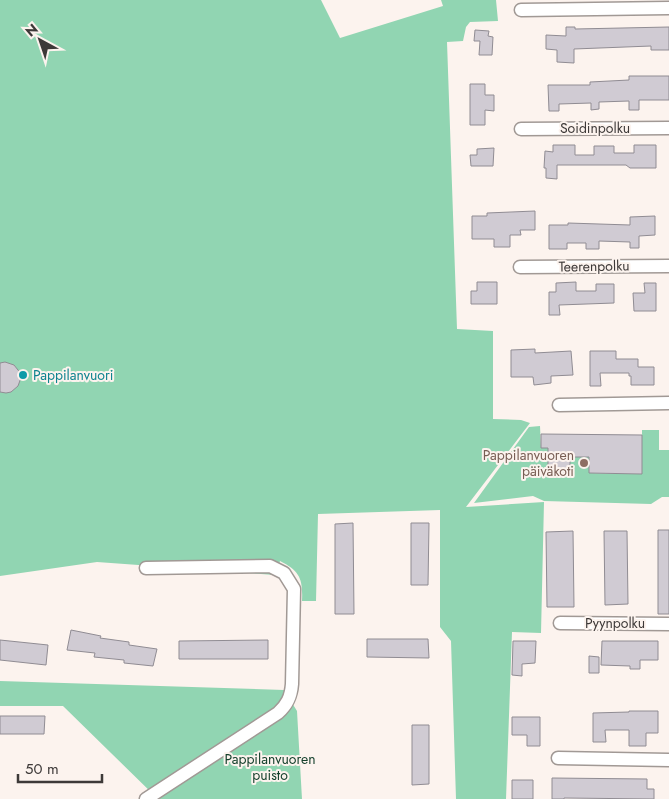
<svg xmlns="http://www.w3.org/2000/svg" width="669" height="799" viewBox="0 0 669 799" font-family="Jost,sans-serif">
<rect width="100%" height="100%" fill="#fcf3ee"/>
<!-- green -->
<path fill="#91d5b2" d="M0,0H321L340,38L443,6L441,0H496L498,21L470,22L466,27L463,41L447,42L457,329L493,331V419L521,420L530,423L466,507L544,502L541,633L512,632L506,799H456L451,641L440,627V510L318,514L316,601H302C303,579 300,571 280,561L275,575L97,562L0,576Z
M540,426L541,448H548V473H569L570,457H589V473L642,474V430H659V450H669V497H662L651,504L544,501L533,496L474,503L529,427Z
M0,681L284,690L297,711L302,799H158L63,706H0Z"/>
<!-- building -->
<path fill="#d0cbd3" stroke="#908c93" d="M566,27H575V29L669,27V50H651V46L574,49V63L557,62V50L546,49V35L566,36Z
M475,30L489,31L488,36L493,37L492,55H479L480,41H474Z
M629,76H669V100H639V110H629V101L599,102V109L591,110V103L559,104V111H549L548,85H590V82L629,80Z
M470,84H485V95H494V111L485,110V125H470Z
M553,145H575V155H594V146H614V153H634V145H656V168H630L626,165H557V179L546,178V168H544L545,151L553,152Z
M494,148L493,166H471L470,155H477V149Z
M535,211V230H520L521,235H510V247H494V239H472V216H487V213Z
M655,216V235L639,236V248H630V242L599,241V249H586V243H567V249H549V225H568V223L630,225V217Z
M477,282H497V304H471V291H477Z
M576,282V291H596V284H614V303L559,305L560,315H549V292H556V283Z
M644,283H656V311H634L633,293H645Z
M535,349V353L571,351L573,375L551,376V383L534,385L533,377H511V350Z
M590,351H616V359H638V367H654V385H631V376H629V373H600L601,386H590Z
M5,362L14,365L22,375L18,386L11,392L6,393L0,392V363Z
M541,434L642,435V474L589,473V457H570V473H548V448H541Z
M353,523L354,614H335V524Z
M411,523H429L428,585H411Z
M658,530H669V614H658Z
M573,531L574,607H547L546,532Z
M604,531H627L628,604L605,605Z
M71,630L101,636L100,638L129,642V645L157,649L153,666L124,663V660L94,657L95,653L67,650Z
M367,639H428L429,658L367,657Z
M0,640L48,645L46,665L0,660Z
M268,640V659H179V641Z
M513,641H536L535,663L522,664V676L512,675Z
M602,641H658V660H640V669H630V666L601,665Z
M589,656L599,657V673H589Z
M629,711H658V733H646V746H629V730H605L606,742H593V713L629,712Z
M0,716H45L44,734H0Z
M512,717H540V746H527V735H512Z
M412,725H429V784L412,785Z
M552,778L647,779V789H654V799L564,798V799H552Z
M512,780H533V799H512Z"/>
<g fill="none" stroke-linecap="round" stroke-linejoin="round">
<defs>
<path id="street" d="M521,10L669,8
M521,129L669,128
M520,267L669,266
M559,405L669,403
M560,623L669,624
M558,758L669,760
M146,799L278,713C287,705 291,697 292,684L294,589L284,573L270,566L146,568"/>
</defs>
<!-- street casing -->
<use href="#street" stroke="#a19995" stroke-width="15"/>
<!-- street -->
<use href="#street" stroke="#fff" stroke-width="12"/>
</g>
<!-- markers -->
<circle fill="#0f9aa8" stroke="#fcf3ee" stroke-width="2" cx="23" cy="375" r="5"/>
<circle fill="#8d6e63" stroke="#fcf3ee" stroke-width="2" cx="584" cy="463" r="5"/>
<g text-anchor="middle" dominant-baseline="central" stroke-width="4" stroke-linejoin="round" paint-order="stroke">
<!-- street labels -->
<g font-size="14" fill="#3d3938" stroke="#fcf3ee">
<text x="595" y="128">Soidinpolku</text>
<text transform="translate(594 266) rotate(-1)">Teerenpolku</text>
<text x="615" y="623">Pyynpolku</text>
</g>
<!-- culture labels -->
<g font-size="14" fill="#0d838f" stroke="#fcf3ee" text-anchor="start">
<text x="33" y="375">Pappilanvuori</text>
</g>
<!-- education labels -->
<g font-size="14" fill="#785e54" stroke="#fcf3ee" text-anchor="end">
<text x="574" y="455">Pappilanvuoren<tspan x="574" dy="16">päiväkoti</tspan></text>
</g>
<!-- park labels -->
<g font-size="14" fill="#14402c" stroke="#fcf3ee">
<text x="270" y="759">Pappilanvuoren<tspan x="270" dy="16">puisto</tspan></text>
</g>
</g>
<!-- north arrow -->
<g transform="translate(40 40) rotate(320)" stroke="#fcf3ee" stroke-width="4" paint-order="stroke">
<path d="M0-4L9 19L0 12L-9 19Z" fill="#3d3938"/>
<text y="-8" font-size="14" font-weight="bold" text-anchor="middle" fill="#3d3938">N</text>
</g>
<!-- scale -->
<path d="M18 774v8h84v-8" fill="none" stroke="#3d3938" stroke-width="2.5"/>
<text x="25" y="774" font-size="15" fill="#3d3938" stroke="#fcf3ee" stroke-width="4" paint-order="stroke">50 m</text>
</svg>
